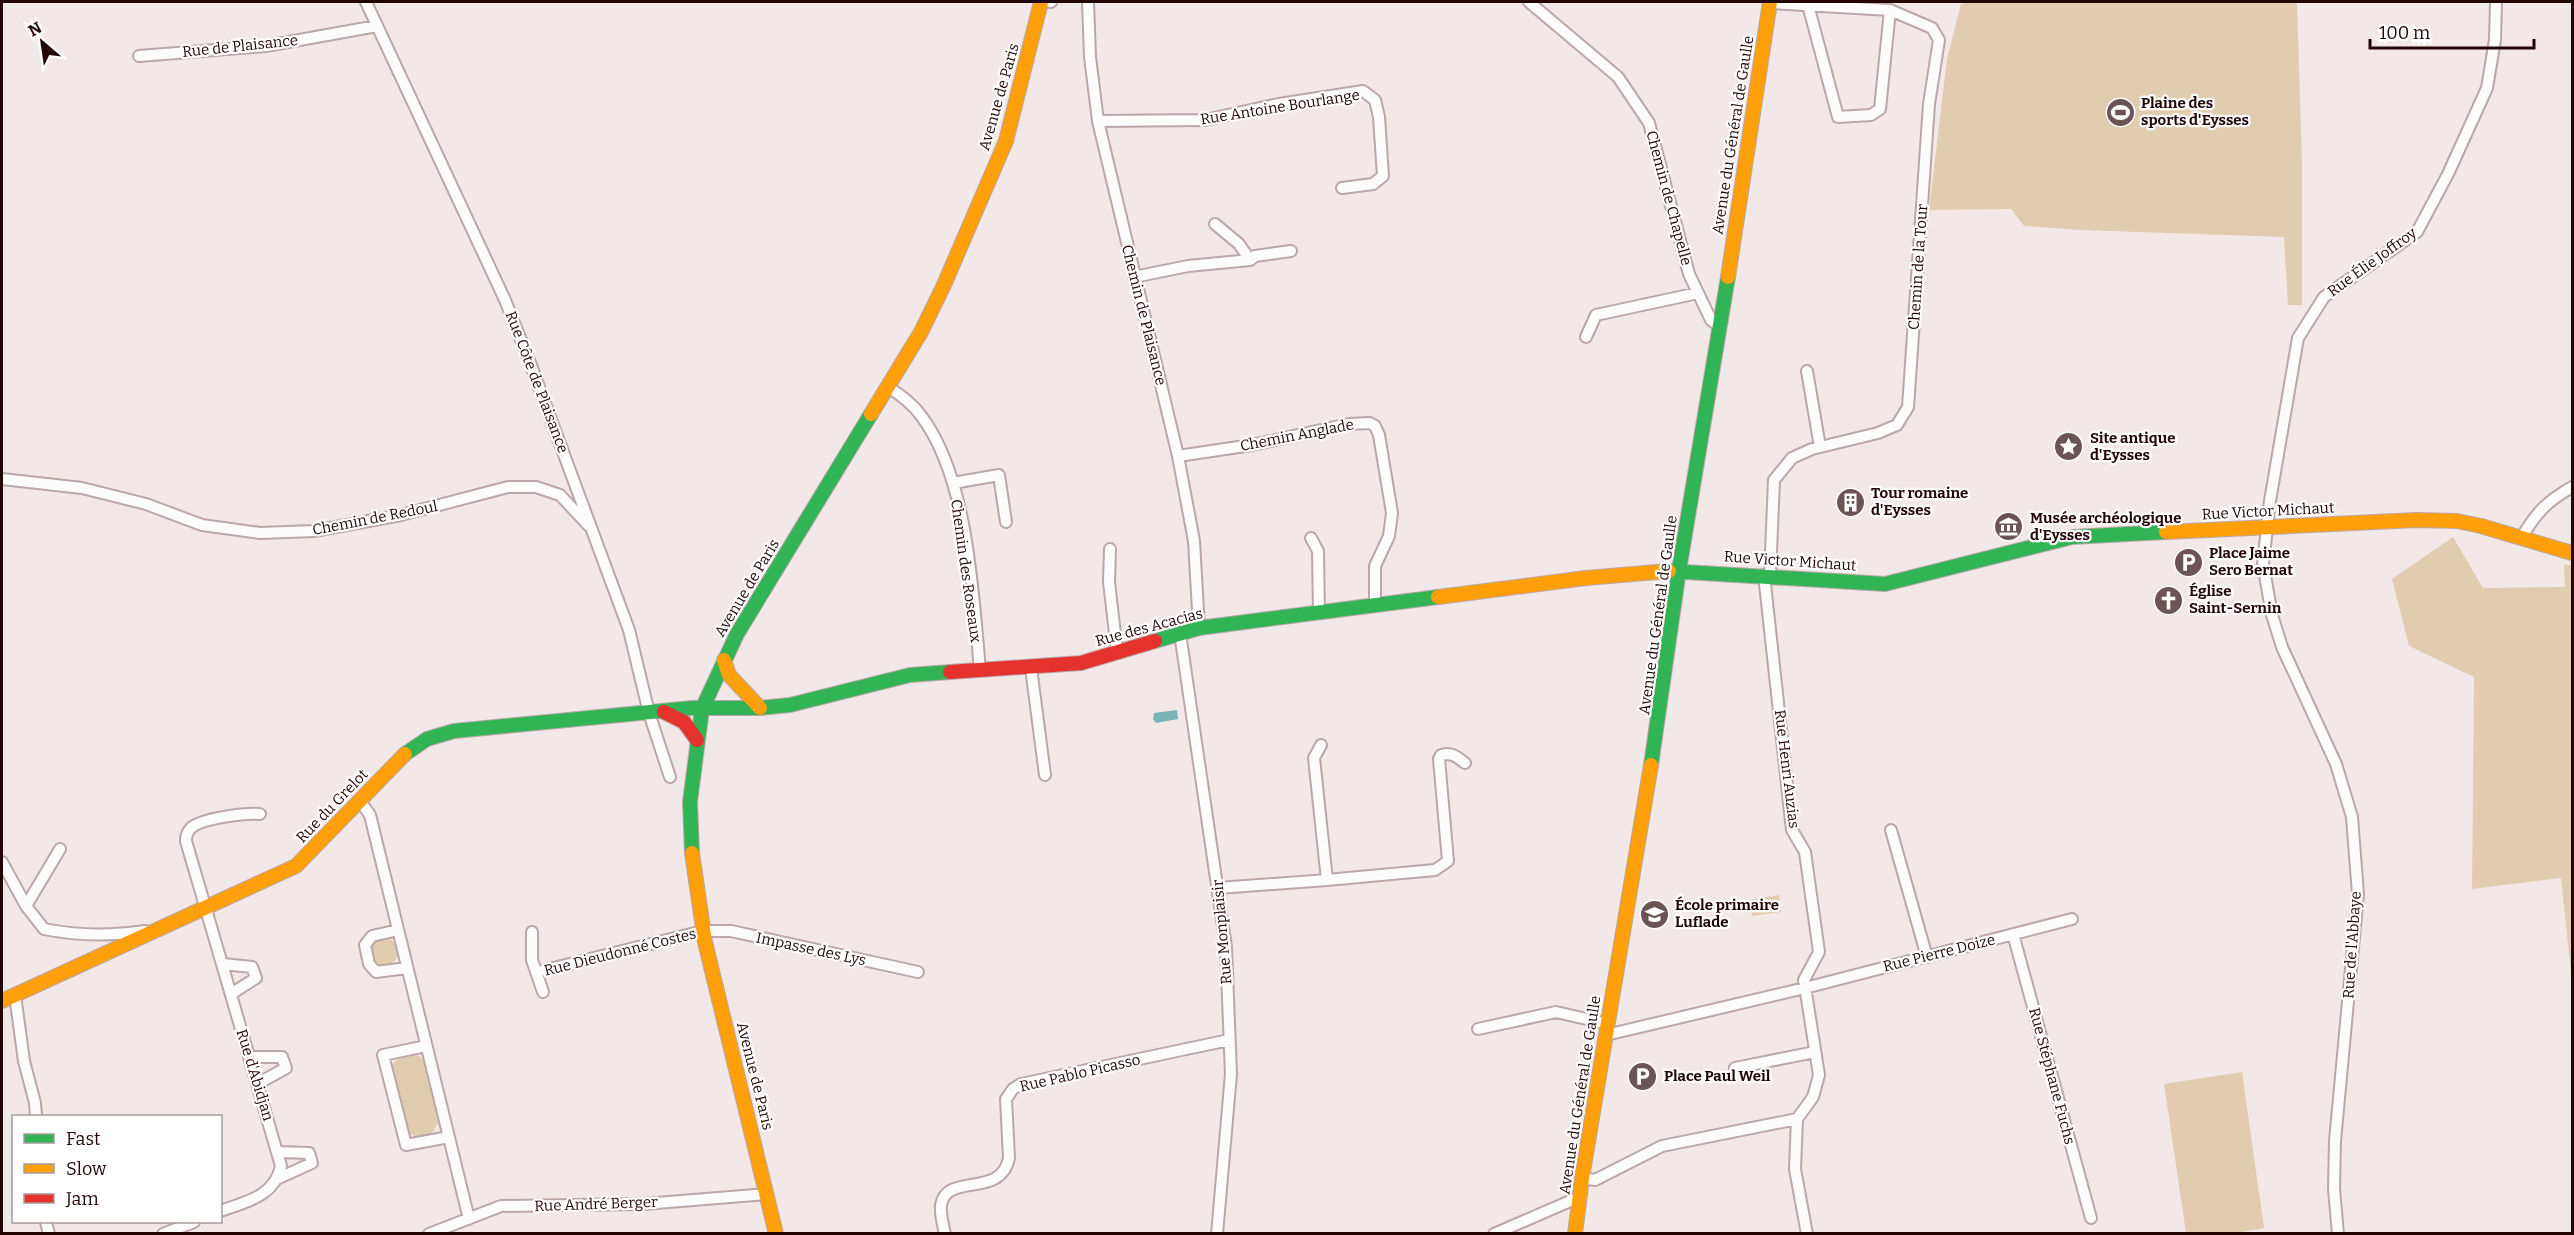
<svg xmlns="http://www.w3.org/2000/svg" width="2574" height="1235" viewBox="0 0 2574 1235" font-family="Bitter,serif">
<rect width="100%" height="100%" fill="#f2e8e8"/>
<!-- green -->
<path fill="#e1ccaf" d="M1972,2H2297L2302,165V305H2288L2284,237L2081,230L2024,226L2011,209L1929,210L1947,59L1961,4Z
M2453,537L2483,588L2565,587L2564,564L2572,566V981L2561,878L2472,889L2474,677L2409,646L2392,579Z
M1779,895L1781,912L1752,916L1750,900Z
M370 952a14 14 0 1 1 28 0a14 14 0 1 1-28 0Z
M414,1053L423,1059L425,1065L438,1123L431,1135L418,1139L407,1131L392,1069L393,1064L401,1054Z
M2242,1072L2264,1228L2230,1234L2186,1233L2164,1084Z"/>
<!-- water -->
<path fill="#7ab3b6" d="M1177,710L1178,719L1156,723L1153,719L1154,713Z"/>
<g fill="none" stroke-linecap="round" stroke-linejoin="round">
<defs>
<path id="street" d="M366,2L505,300L529,360L629,630L649,713L670,777
M1050,2H1051
M1088,2L1090,57L1098,121L1178,456L1194,541L1199,628
M1529,2L1618,77L1649,123L1689,274L1711,320L1720,327
M1808,5L1838,117L1871,115L1880,109L1890,10
M139,56L266,46L377,26
M1098,121L1205,120L1279,104L1363,91L1375,100L1379,117L1383,176L1373,184L1342,188
M1250,260L1255,256L1291,251
M1134,277L1188,266L1250,260L1239,244L1215,224
M1586,337L1596,315L1698,293
M1807,371L1820,447
M888,387C901,395 913,404 922,417C968,479 973,594 980,670
M1178,456L1252,445L1349,424L1370,423L1375,426L1379,435L1392,513L1389,536L1375,566V606
M2,479L82,488L146,504L202,525L260,533L314,531L401,515L508,487H536L560,495L589,526
M953,483L999,475L1006,522
M1311,538L1318,551L1319,613
M2521,538C2537,512 2546,502 2572,487
M1110,549L1109,582L1117,651
M1770,576L1774,480L1792,458L1812,449L1878,433L1897,425L1908,407L1929,104L1939,40L1932,28L1890,10L1770,3
M1180,633L1226,947L1231,1074L1217,1234
M1031,668L1045,775
M360,801L370,815L469,1219
M1891,830L1927,957
M2,862L26,906L44,929C78,936 111,936 145,931
M1327,880L1435,870L1448,861L1439,759L1441,755C1452,752 1457,757 1465,763
M1218,888L1327,880L1314,758L1321,745
M26,906L60,849
M398,930L372,936L365,945L369,964L376,972L407,968
M532,932V960L543,992
M2013,934L2091,1218
M223,964L252,967L256,978L231,994
M537,972L703,931H731L918,972
M15,995L24,1061L35,1103L36,1116
M1478,1029L1556,1012L1608,1024
M1606,1035L1805,988L2072,919
M426,1046L383,1055L406,1145L449,1137
M249,1057H282L286,1068L257,1084
M1735,1068L1815,1052
M1797,1119L1795,1169L1807,1234
M279,1152L309,1153L312,1163L279,1178
M1582,1178L1595,1180L1662,1146L1797,1119L1813,1097L1819,1075L1804,980L1819,952L1805,852L1792,830L1764,575
M220,1211C246,1202 275,1196 281,1166L186,841C186,836 187,832 191,828C202,818 245,813 260,814
M46,1222L49,1234
M163,1234L194,1222
M429,1234L501,1206L644,1204L767,1194
M945,1234C943,1225 940,1214 941,1205C946,1172 1001,1199 1009,1158L1006,1099L1013,1089L1021,1084L1229,1040
M1494,1234L1575,1199L1580,1200
M2338,1234L2334,1189L2335,1141L2358,894L2352,817L2336,764L2282,647L2272,615L2263,564L2270,501L2298,338L2324,297L2417,232L2448,174L2487,88L2495,40L2496,2"/>
<path id="fast" d="M1669,571L1885,584L2072,537L2166,532
M1155,641L1199,628L1438,597
M405,754L427,739L454,731L692,708H760L790,705L910,675L950,672
M1651,765L1679,570L1728,277
M692,853L690,802L702,709L737,634L871,414"/>
<path id="slow" d="M1728,277L1770,2
M871,414L921,332L943,287L1006,141L1041,2
M2166,532L2417,520L2457,521L2481,526L2572,553
M1438,597L1586,578L1669,571
M724,660L729,675L760,708
M692,853L705,942L776,1234
M2,1001L296,866L405,754
M1575,1234L1582,1178L1651,765"/>
<path id="jam" d="M950,672L1081,663L1155,641
M664,712L684,722L697,740"/>
</defs>
<!-- street casing -->
<use href="#street" stroke="#bba7a7" stroke-width="14"/>
<!-- fast casing -->
<use href="#fast" stroke="#bba7a7" stroke-width="16"/>
<!-- slow casing -->
<use href="#slow" stroke="#bba7a7" stroke-width="16"/>
<!-- jam casing -->
<use href="#jam" stroke="#bba7a7" stroke-width="16"/>
<!-- street -->
<use href="#street" stroke="#fdfcfc" stroke-width="10"/>
<!-- fast -->
<use href="#fast" stroke="#30b455" stroke-width="14"/>
<!-- slow -->
<use href="#slow" stroke="#ff9f0a" stroke-width="14"/>
<!-- jam -->
<use href="#jam" stroke="#e5322d" stroke-width="14"/>
</g>
<!-- icons -->
<defs>
<symbol id="stadium-disc" viewBox="-11 -11 22 22"><circle r="9.5" fill="#6c5455" stroke="#fff"/><path d="M0-5a6.5 5 0 1 0 0 10a6.5 5 0 1 0 0-10ZM-3.5-1.8h7v3.6h-7Z" fill="#fff"/></symbol>
<symbol id="sight-disc" viewBox="-11 -11 22 22"><circle r="9.5" fill="#6c5455" stroke="#fff"/><path d="M0-6L1.8-2.2L6-1.7L2.9 1.2L3.7 5.4L0 3.3L-3.7 5.4L-2.9 1.2L-6-1.7L-1.8-2.2Z" fill="#fff"/></symbol>
<symbol id="building-disc" viewBox="-11 -11 22 22"><circle r="9.5" fill="#6c5455" stroke="#fff"/><path d="M-4-6H4V6H1V3H-1V6H-4ZM-2.5-4.3h1.7v1.8h-1.7ZM.8-4.3h1.7v1.8H.8ZM-2.5-1h1.7V.8h-1.7ZM.8-1h1.7V.8H.8Z" fill="#fff"/></symbol>
<symbol id="museum-disc" viewBox="-11 -11 22 22"><circle r="9.5" fill="#6c5455" stroke="#fff"/><path d="M0-6L6-3V-2H-6V-3ZM-5-1h2V3h-2ZM-1-1h2V3h-2ZM3-1h2V3H3ZM-6 4H6V6H-6Z" fill="#fff"/></symbol>
<symbol id="parking-disc" viewBox="-11 -11 22 22"><circle r="9.5" fill="#6c5455" stroke="#fff"/><path d="M-3.5-5.5H1a3.5 3.5 0 0 1 0 7H-1V5.5H-3.5ZM-1-3.4V-.6H.8a1.4 1.4 0 0 0 0-2.8Z" fill="#fff"/></symbol>
<symbol id="church-disc" viewBox="-11 -11 22 22"><circle r="9.5" fill="#6c5455" stroke="#fff"/><path d="M-1.2-6h2.4v3.5h3.3v2.4h-3.3V6h-2.4V-.1h-3.3v-2.4h3.3Z" fill="#fff"/></symbol>
<symbol id="school-disc" viewBox="-11 -11 22 22"><circle r="9.5" fill="#6c5455" stroke="#fff"/><path d="M0-5L7-2L0 1L-7-2ZM-4 1L0 2.5L4 1V4Q0 6-4 4Z" fill="#fff"/></symbol>
</defs>
<g fill-rule="evenodd">
<use href="#stadium-disc" x="2104" y="96" width="33" height="33"/>
<use href="#sight-disc" x="2052" y="430" width="33" height="33"/>
<use href="#building-disc" x="1834" y="486" width="33" height="33"/>
<use href="#museum-disc" x="1992" y="510" width="33" height="33"/>
<use href="#parking-disc" x="2172" y="546" width="33" height="33"/>
<use href="#church-disc" x="2152" y="584" width="33" height="33"/>
<use href="#school-disc" x="1638" y="898" width="33" height="33"/>
<use href="#parking-disc" x="1626" y="1060" width="33" height="33"/>
</g>
<g text-anchor="middle" dominant-baseline="central" stroke-width="4.5" stroke-linejoin="round" paint-order="stroke">
<!-- street labels -->
<g font-size="15" fill="#240506" stroke="#fff">
<text transform="translate(240 46) rotate(-6)">Rue de Plaisance</text>
<text transform="translate(999 97) rotate(-74)">Avenue de Paris</text>
<text transform="translate(1280 107) rotate(-9)">Rue Antoine Bourlange</text>
<text transform="translate(1733 135) rotate(-81)">Avenue du Général de Gaulle</text>
<text transform="translate(1669 198) rotate(75)">Chemin de Chapelle</text>
<text transform="translate(2372 262) rotate(-36)">Rue Élie Joffroy</text>
<text transform="translate(1918 267) rotate(-86)">Chemin de la Tour</text>
<text transform="translate(1144 315) rotate(76)">Chemin de Plaisance</text>
<text transform="translate(537 382) rotate(69)">Rue Côte de Plaisance</text>
<text transform="translate(1297 435) rotate(-11)">Chemin Anglade</text>
<text transform="translate(2268 511) rotate(-3)">Rue Victor Michaut</text>
<text transform="translate(375 518) rotate(-11)">Chemin de Redoul</text>
<text transform="translate(1790 561) rotate(4)">Rue Victor Michaut</text>
<text transform="translate(966 571) rotate(82)">Chemin des Roseaux</text>
<text transform="translate(747 588) rotate(-59)">Avenue de Paris</text>
<text transform="translate(1658 615) rotate(-82)">Avenue du Général de Gaulle</text>
<text transform="translate(1149 627) rotate(-15)">Rue des Acacias</text>
<text transform="translate(1787 769) rotate(83)">Rue Henri Auzias</text>
<text transform="translate(332 806) rotate(-46)">Rue du Grelot</text>
<text transform="translate(1222 932) rotate(-95)">Rue Monplaisir</text>
<text transform="translate(2352 945) rotate(-86)">Rue de l'Abbaye</text>
<text transform="translate(811 949) rotate(12)">Impasse des Lys</text>
<text transform="translate(620 952) rotate(-14)">Rue Dieudonné Costes</text>
<text transform="translate(1939 953) rotate(-14)">Rue Pierre Doize</text>
<text transform="translate(1080 1073) rotate(-13)">Rue Pablo Picasso</text>
<text transform="translate(255 1075) rotate(73)">Rue d'Abidjan</text>
<text transform="translate(755 1076) rotate(76)">Avenue de Paris</text>
<text transform="translate(2052 1076) rotate(75)">Rue Stéphane Fuchs</text>
<text transform="translate(1580 1095) rotate(-81)">Avenue du Général de Gaulle</text>
<text transform="translate(596 1204) rotate(-2)">Rue André Berger</text>
</g>
<!-- poi labels -->
<g font-size="15" font-weight="bold" fill="#240506" stroke="#fff" text-anchor="start">
<text x="2141" y="103">Plaine des<tspan x="2141" dy="17">sports d'Eysses</tspan></text>
<text x="2090" y="438">Site antique<tspan x="2090" dy="17">d'Eysses</tspan></text>
<text x="1871" y="493">Tour romaine<tspan x="1871" dy="17">d'Eysses</tspan></text>
<text x="2030" y="518">Musée archéologique<tspan x="2030" dy="17">d'Eysses</tspan></text>
<text x="2209" y="553">Place Jaime<tspan x="2209" dy="17">Sero Bernat</tspan></text>
<text x="2189" y="591">Église<tspan x="2189" dy="17">Saint-Sernin</tspan></text>
<text x="1675" y="905">École primaire<tspan x="1675" dy="17">Luflade</tspan></text>
<text x="1664" y="1076">Place Paul Weil</text>
</g>
</g>
<!-- border -->
<rect width="2574" height="1235" fill="none" stroke="#240506" stroke-width="6"/>
<!-- legend -->
<rect x="12" y="1115" width="210" height="108" fill="#ffffff" stroke="#a79b9b" stroke-width="1.5"/>
<rect x="24" y="1134" width="30" height="9" fill="#30b455" stroke="#a79b9b" stroke-width="1.5"/>
<text x="66" y="1145" font-size="18" fill="#240506">Fast</text>
<rect x="24" y="1164" width="30" height="9" fill="#ff9f0a" stroke="#a79b9b" stroke-width="1.5"/>
<text x="66" y="1175" font-size="18" fill="#240506">Slow</text>
<rect x="24" y="1194" width="30" height="9" fill="#e5322d" stroke="#a79b9b" stroke-width="1.5"/>
<text x="66" y="1205" font-size="18" fill="#240506">Jam</text>
<!-- north arrow -->
<g transform="translate(42 42) rotate(331)" stroke="#ffffff" stroke-width="4.5" paint-order="stroke">
<path d="M0-4.5L10 22L0 15L-10 22Z" fill="#240506"/>
<text y="-9" font-size="16" font-weight="bold" text-anchor="middle" fill="#240506">N</text>
</g>
<!-- scale -->
<path d="M2370 39v9h164v-9" fill="none" stroke="#240506" stroke-width="3"/>
<text x="2379" y="39" font-size="18" fill="#240506" stroke="#ffffff" stroke-width="4.5" paint-order="stroke">100 m</text>
</svg>
